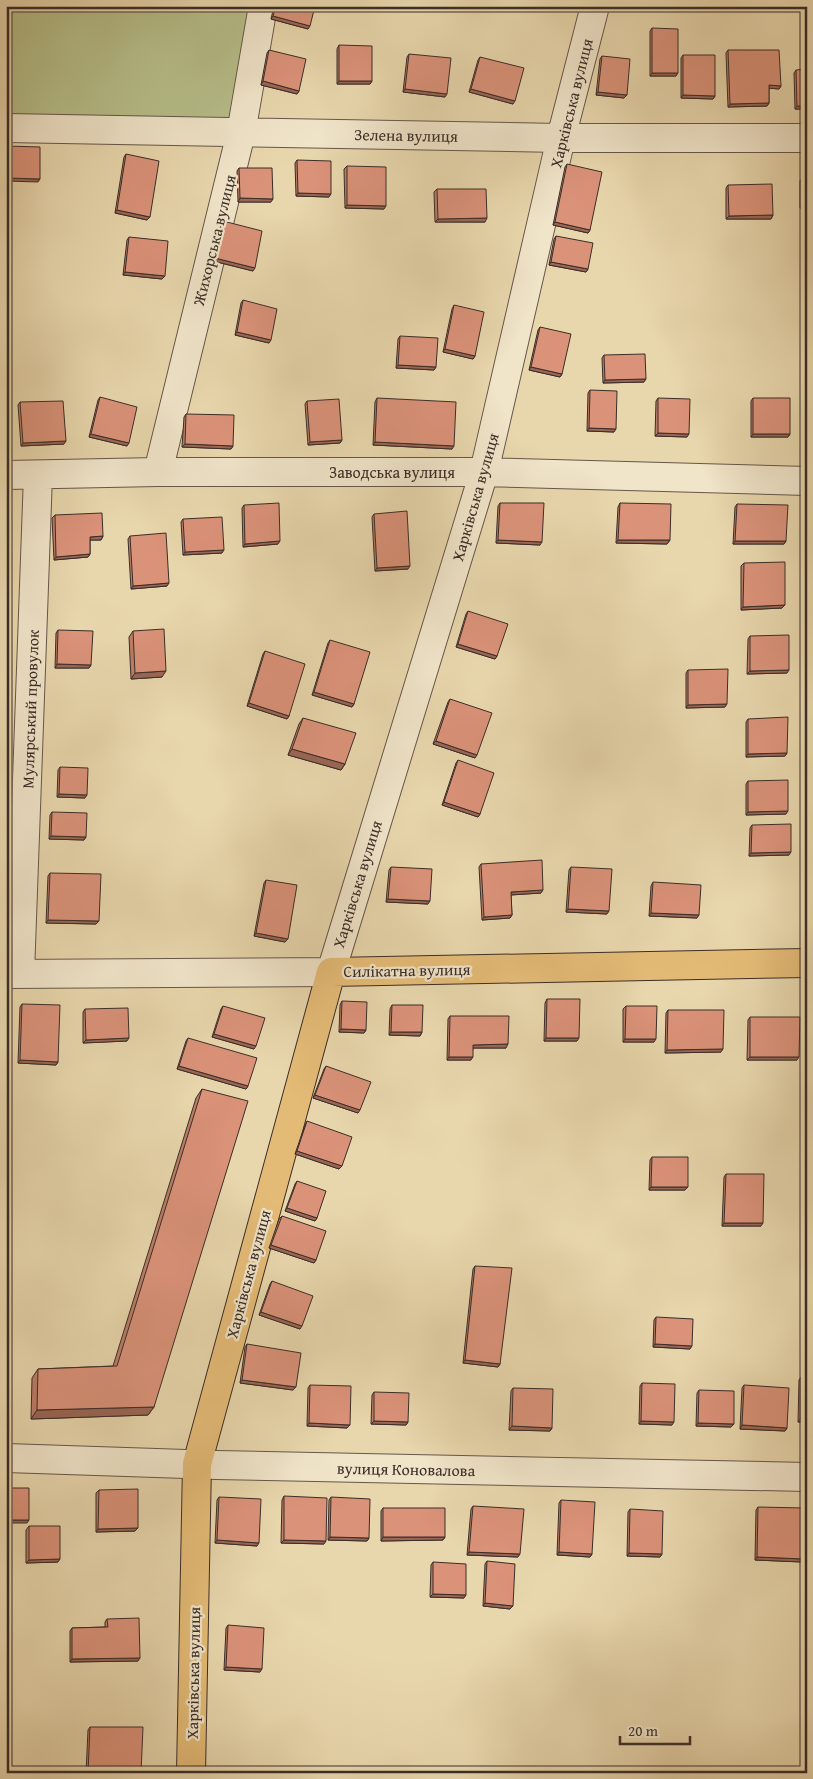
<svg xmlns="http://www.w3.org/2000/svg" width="813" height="1779" viewBox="0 0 813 1779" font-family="'Gentium Book Plus',serif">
<rect width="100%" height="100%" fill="#e8d6ac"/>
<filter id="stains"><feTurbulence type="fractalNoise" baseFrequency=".004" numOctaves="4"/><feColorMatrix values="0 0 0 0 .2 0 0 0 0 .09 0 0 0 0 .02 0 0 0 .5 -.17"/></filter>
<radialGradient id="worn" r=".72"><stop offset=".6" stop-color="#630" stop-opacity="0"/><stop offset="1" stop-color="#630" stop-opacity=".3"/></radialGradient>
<!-- green -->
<path fill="#b6be89" stroke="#787658" d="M6,6H263L241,133L6,128Z"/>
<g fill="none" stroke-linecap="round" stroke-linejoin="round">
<defs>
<path id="street" d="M6,128L561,138H807
M158,472L241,133L263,6
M6,475L158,472H484L807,481
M6,974L331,972L484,472L561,138L595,6
M20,974L38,475
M6,1458L216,1465L807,1477"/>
<path id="primary" d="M191,1773L197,1464L331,972L807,963"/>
</defs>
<!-- street casing -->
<use href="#street" stroke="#665749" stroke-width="30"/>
<!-- primary casing -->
<use href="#primary" stroke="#3b2d28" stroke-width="30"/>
<!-- street -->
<use href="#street" stroke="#f0e4c9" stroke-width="28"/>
<!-- primary -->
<use href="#primary" stroke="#e4bb76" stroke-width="28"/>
</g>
<!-- wall -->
<path fill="#bb7e68" stroke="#3b2d28" d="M274,6H315L308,29L271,19Z
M652,28L676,76H650V31Z
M339,45L372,81L370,84H337V49Z
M269,50L299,91L297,94L261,85L267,53Z
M728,50L781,86L779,89L769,88V103L767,106L728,107L726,53Z
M409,54L445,97L403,92L407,57Z
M683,55L715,96L713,99L681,98V58Z
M602,56L627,95L624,98L596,95L600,59Z
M480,57L513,104L469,92L478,60Z
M796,70L807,109H795L794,73Z
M126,154L147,220L115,213L124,157Z
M297,160L329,197L296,196L295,163Z
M567,164L590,230L588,233L553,225L565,167Z
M347,166L384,209L345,208L344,169Z
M239,168L271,202H238L237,171Z
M802,178L807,208H800V181Z
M728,185L773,215L771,219H726V188Z
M437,189L485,222H435L434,192Z
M223,221L253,271L213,261L221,224Z
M556,236L588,269L586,272L549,265L554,239Z
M129,237L165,276L162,279L123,275L127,240Z
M243,300L269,343L235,335L241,303Z
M454,305L475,356L473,359L443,352L452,309Z
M540,327L562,374L560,377L529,370L538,330Z
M400,336L436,367L434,370L396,368L398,339Z
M604,355L644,382L603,383L602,358Z
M590,390L614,432L587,431L588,393Z
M100,397L127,446L89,437L98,400Z
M377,398L452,449L373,445L375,402Z
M658,398L687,437L655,436L656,401Z
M753,398L790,434L788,437H751V401Z
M307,401L342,440L340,443L308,445L305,404Z
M20,402L64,444L21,446L18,405Z
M186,414L233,446L231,449L182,447L184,417Z
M500,503L540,545L496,543L498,506Z
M620,503L670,540L667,544L616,543L618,507Z
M737,504L786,541L784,544H733L735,507Z
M244,505L278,544L243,547L242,508Z
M374,514L408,569L375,571L372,517Z
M55,515L103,536L101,540H90V554L88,557L54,560L52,518Z
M183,519L222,553L183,555L181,522Z
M130,536L167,586L131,589L128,539Z
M744,563L785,605L782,608L741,610V566Z
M468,611L497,656L495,659L456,647L466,614Z
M58,630L91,665L89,668H55L56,633Z
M133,631L162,677L131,679L129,637Z
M750,636L787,673L747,674L748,639Z
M330,640L354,704L352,707L312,695L328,643Z
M265,651L289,716L287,719L247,706L263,654Z
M688,670L725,707L686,708V673Z
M450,699L475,758L433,744L448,702Z
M303,718L345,764L341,770L288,755L299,724Z
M748,719L787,753L785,756L746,757V722Z
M458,760L480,814L478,817L442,805L456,763Z
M60,767L85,798L57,797L58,770Z
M748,781L786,814L746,815V784Z
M52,812L86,837L84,840L49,839L50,815Z
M752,825L789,855L749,856L750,828Z
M481,864L541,893L511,895L512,915L510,918L482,920L479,867Z
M391,867L428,904L386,902L389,870Z
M571,867L607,914L566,912L569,870Z
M50,873L99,921L96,924L46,923L48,876Z
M266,880L285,942L254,936L264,883Z
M653,882L697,918L649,916L651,886Z
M547,999L577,1041H544L545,1003Z
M342,1001L366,1030L364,1033L339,1032L340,1005Z
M22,1004L58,1062L56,1065L18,1063L20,1007Z
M392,1005L422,1032L420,1036L389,1035L390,1009Z
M223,1006L254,1049L212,1037L221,1009Z
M626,1006L654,1042H623V1009Z
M85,1009L127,1041L83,1043V1012Z
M668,1010L721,1052L665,1053L666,1013Z
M450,1016L506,1048H473L471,1060H447L448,1019Z
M750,1017L797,1060H747L748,1020Z
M188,1038L248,1086L246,1089L177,1069L186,1041Z
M326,1066L358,1113L313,1098L324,1069Z
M202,1089L154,1407L148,1415L31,1419L32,1378L38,1369L113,1366L196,1098Z
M307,1121L339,1169L295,1154L305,1125Z
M652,1157L685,1190H649L650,1160Z
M726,1174L761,1226H722L724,1177Z
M297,1181L317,1218L315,1221L285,1211L295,1184Z
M282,1216L316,1260L314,1263L269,1248L279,1219Z
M475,1266L500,1364L498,1367L463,1363L473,1269Z
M272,1281L300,1329L259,1315L270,1284Z
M656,1317L690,1349L653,1347L654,1320Z
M247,1344L296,1387L293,1390L240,1383L245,1347Z
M801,1377L807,1422H798L799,1380Z
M642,1383L672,1425L639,1424L640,1386Z
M310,1385L347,1428L307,1426L308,1388Z
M744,1385L787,1428L785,1431L740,1429L742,1388Z
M513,1388L552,1428L550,1431L509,1430L511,1391Z
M699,1390L731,1427L696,1426L697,1393Z
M374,1392L408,1422L406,1425L371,1424L372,1395Z
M99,1490L135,1531L96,1532V1493Z
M284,1496L324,1544L281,1543L282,1500Z
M219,1497L257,1546L215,1543L217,1500Z
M331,1497L369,1538L367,1541L328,1540L329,1500Z
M561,1500L592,1554L590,1557L557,1555L559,1503Z
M473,1506L518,1557L467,1555L471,1509Z
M758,1507L802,1562L755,1560L756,1510Z
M383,1508L445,1537L443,1540L381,1541V1511Z
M630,1509L662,1554L660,1557L627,1556L628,1512Z
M29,1526L58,1562L26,1563V1530Z
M487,1561L510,1609L483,1606L485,1564Z
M433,1562L464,1598L430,1597L431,1565Z
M107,1619L138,1661L70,1662V1631L72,1628L105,1627V1622Z
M228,1625L260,1672L224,1670L226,1628Z
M90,1727L141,1773H86L88,1730Z"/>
<!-- shaded-wall -->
<path fill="#965" stroke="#3b2d28" d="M273,16L310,26L308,29L271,19Z
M652,73H678L676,76H650Z
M263,81L299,91L297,94L261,85Z
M339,81H372L370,84H337Z
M769,85L781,86L779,89L767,88Z
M405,89L447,94L445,97L403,92Z
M471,89L515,101L513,104L469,92Z
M598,92L627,95L624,98L596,95Z
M683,95L715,96L713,99L681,98Z
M769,103L767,106L728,107L730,104Z
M797,106H807V109H795Z
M6,178L40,179L38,182L6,181Z
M298,193L331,194L329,197L296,196Z
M240,198L273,199L271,202H238Z
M347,205L386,206L384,209L345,208Z
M802,205H807V208H800Z
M117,210L150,217L147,220L115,213Z
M773,215L771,219H726L729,216Z
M487,218L485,222H435L438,219Z
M555,222L590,230L588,233L553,225Z
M215,258L255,268L253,271L213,261Z
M551,262L588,269L586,272L549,265Z
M125,272L165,276L162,279L123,275Z
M237,332L271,340L269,343L235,335Z
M445,349L475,356L473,359L443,352Z
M398,365L436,367L434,370L396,368Z
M531,367L562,374L560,377L529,370Z
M646,379L644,382L603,383L605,380Z
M589,428L616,429L614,432L587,431Z
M658,433L689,434L687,437L655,436Z
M91,434L129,443L127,446L89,437Z
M753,434H790L788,437H751Z
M342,440L340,443L308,445L310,442Z
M66,441L64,444L21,446L23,443Z
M375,442L454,446L452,449L373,445Z
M185,444L233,446L231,449L182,447Z
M103,536L101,540H87L90,537Z
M498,540L542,542L540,545L496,543Z
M618,540H670L667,544L616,543Z
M280,541L278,544L243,547L245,544Z
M735,541H786L784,544H733Z
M224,550L222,553L183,555L185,552Z
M90,554L88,557L54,560L56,557Z
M410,566L408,569L375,571L377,568Z
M169,583L167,586L131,589L133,586Z
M785,605L782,608L741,610L743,607Z
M458,644L497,656L495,659L456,647Z
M57,664L91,665L89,668H55Z
M789,670L787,673L747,674L750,671Z
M166,671L162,677L131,679L135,673Z
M314,692L354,704L352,707L312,695Z
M249,703L289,716L287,719L247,706Z
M727,704L725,707L686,708L688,705Z
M436,741L477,755L475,758L433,744Z
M292,749L345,764L341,770L288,755Z
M787,753L785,756L746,757L748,754Z
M59,794L87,795L85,798L57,797Z
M444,802L480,814L478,817L442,805Z
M788,811L786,814L746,815L748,812Z
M51,836L86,837L84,840L49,839Z
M791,852L789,855L749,856L751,853Z
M543,890L541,893L509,895L511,892Z
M388,899L430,901L428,904L386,902Z
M568,909L609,911L607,914L566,912Z
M651,913L699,915L697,918L649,916Z
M512,915L510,918L482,920L484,917Z
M48,920L99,921L96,924L46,923Z
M256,933L288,939L285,942L254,936Z
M341,1029L366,1030L364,1033L339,1032Z
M391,1032H422L420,1036L389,1035Z
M214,1034L256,1046L254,1049L212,1037Z
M129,1038L127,1041L83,1043L86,1040Z
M546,1038H579L577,1041H544Z
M625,1039H656L654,1042H623Z
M508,1044L506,1048H471L473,1045Z
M723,1049L721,1052L665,1053L667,1050Z
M449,1057H473L471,1060H447Z
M750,1057H799L797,1060H747Z
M20,1060L58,1062L56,1065L18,1063Z
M179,1066L248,1086L246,1089L177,1069Z
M315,1095L360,1110L358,1113L313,1098Z
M297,1151L342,1166L339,1169L295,1154Z
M651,1187H688L685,1190H649Z
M287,1208L317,1218L315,1221L285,1211Z
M724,1223H763L761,1226H722Z
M271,1245L316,1260L314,1263L269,1248Z
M261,1312L302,1326L300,1329L259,1315Z
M655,1344L692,1346L690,1349L653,1347Z
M465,1360L500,1364L498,1367L463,1363Z
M242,1380L296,1387L293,1390L240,1383Z
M154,1407L148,1415L31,1419L37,1410Z
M6,1410H11L8,1413H6Z
M801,1418L807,1419V1422H798Z
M374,1421L408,1422L406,1425L371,1424Z
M641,1421L674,1422L672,1425L639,1424Z
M309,1423L350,1425L347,1428L307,1426Z
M698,1423L734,1424L731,1427L696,1426Z
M742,1425L787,1428L785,1431L740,1429Z
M512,1426L552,1428L550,1431L509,1430Z
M6,1520H29L27,1523H6Z
M138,1528L135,1531L96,1532L98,1529Z
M330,1537L369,1538L367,1541L328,1540Z
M383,1537H445L443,1540L381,1541Z
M217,1540L259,1543L257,1546L215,1543Z
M284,1540L326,1541L324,1544L281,1543Z
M469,1552L520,1554L518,1557L467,1555Z
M559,1552L592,1554L590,1557L557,1555Z
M629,1553L662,1554L660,1557L627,1556Z
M757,1557L804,1559L802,1562L755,1560Z
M60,1559L58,1562L26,1563L29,1560Z
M433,1594L466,1595L464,1598L430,1597Z
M485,1603L513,1606L510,1609L483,1606Z
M140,1658L138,1661L70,1662L72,1659Z
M226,1667L262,1669L260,1672L224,1670Z"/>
<!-- building -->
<path fill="#da9279" stroke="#3b2d28" d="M276,6H315L310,26L273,16Z
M652,28L678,29V73H652Z
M339,45L372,46V81H339Z
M269,50L306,59L299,91L263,81Z
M728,50H779L781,86L769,85V103L730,104Z
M409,54L451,58L447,94L405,89Z
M683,55H715V96L683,95Z
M602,56L630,59L627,95L598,92Z
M480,57L524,68L515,101L471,89Z
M807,69V106H797L796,70Z
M6,146L40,147V179L6,178Z
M126,154L159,161L150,217L117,210Z
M297,160L331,161V194L298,193Z
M567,164L602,172L590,230L555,222Z
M347,166L386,167V206L347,205Z
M239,168H272L273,199L240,198Z
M802,178H807V205H802Z
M772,184L773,215L729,216L728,185Z
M437,189H486L487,218L438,219Z
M223,221L262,231L255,268L215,258Z
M556,236L593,243L588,269L551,262Z
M129,237L168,241L165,276L125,272Z
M243,300L277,309L271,340L237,332Z
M454,305L484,312L475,356L445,349Z
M540,327L571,334L562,374L531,367Z
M400,336L438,338L436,367L398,365Z
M645,354L646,379L605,380L604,355Z
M590,390L617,391L616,429L589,428Z
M100,397L137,407L129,443L91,434Z
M377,398L456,402L454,446L375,442Z
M658,398L690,399L689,434L658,433Z
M753,398H790V434H753Z
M339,399L342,440L310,442L307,401Z
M63,401L66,441L23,443L20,402Z
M186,414L234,415L233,446L185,444Z
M279,503L280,541L245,544L244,505Z
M500,503H544L542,542L498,540Z
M620,503L671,504L670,540H618Z
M737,504L788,505L786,541H735Z
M407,511L410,566L377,568L374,514Z
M102,513L103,536L90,537V554L56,557L55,515Z
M222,517L224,550L185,552L183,519Z
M166,533L169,583L133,586L130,536Z
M785,562V605L743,607L744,563Z
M468,611L508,624L497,656L458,644Z
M164,629L166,671L135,673L133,631Z
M58,630L93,631L91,665L57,664Z
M789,635V670L750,671V636Z
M330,640L370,652L354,704L314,692Z
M265,651L305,664L289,716L249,703Z
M728,669L727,704L688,705V670Z
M450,699L492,713L477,755L436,741Z
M788,717L787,753L748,754V719Z
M303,718L356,733L345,764L292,749Z
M458,760L494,773L480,814L444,802Z
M60,767L88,768L87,795L59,794Z
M788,780V811L748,812V781Z
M52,812L87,813L86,837L51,836Z
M791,824V852L751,853L752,825Z
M542,860L543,890L511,892L512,915L484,917L481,864Z
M391,867L432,869L430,901L388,899Z
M571,867L612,869L609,911L568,909Z
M50,873L101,874L99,921L48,920Z
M266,880L297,885L288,939L256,933Z
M653,882L701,885L699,915L651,913Z
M547,999H580L579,1038H546Z
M342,1001L367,1002L366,1030L341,1029Z
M22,1004L60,1005L58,1062L20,1060Z
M392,1005H423L422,1032H391Z
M223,1006L265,1018L256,1046L214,1034Z
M626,1006H657L656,1039H625Z
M128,1008L129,1038L86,1040L85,1009Z
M668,1010H724L723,1049L667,1050Z
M450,1016H509L508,1044L473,1045V1057H449Z
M750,1017H800L799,1057H750Z
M188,1038L257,1058L248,1086L179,1066Z
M326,1066L371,1082L360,1110L315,1095Z
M202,1089L248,1101L154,1407L37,1410L38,1369L117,1366Z
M307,1121L352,1137L342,1166L297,1151Z
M652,1157H688V1187H651Z
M726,1174H764L763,1223H724Z
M297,1181L326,1191L317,1218L287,1208Z
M282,1216L326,1231L316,1260L271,1245Z
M475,1266L512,1268L500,1364L465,1360Z
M272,1281L313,1296L302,1326L261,1312Z
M656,1317L693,1319L692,1346L655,1344Z
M247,1344L301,1353L296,1387L242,1380Z
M6,1365H11V1410H6Z
M801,1377H807V1419L801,1418Z
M642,1383L675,1384L674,1422L641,1421Z
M310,1385L351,1386L350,1425L309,1423Z
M744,1385L789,1388L787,1428L742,1425Z
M513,1388L553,1389L552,1428L512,1426Z
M699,1390L734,1391V1424L698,1423Z
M374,1392L409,1393L408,1422L374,1421Z
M6,1488H29V1520H6Z
M138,1489V1528L98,1529L99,1490Z
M284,1496L327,1498L326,1541L284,1540Z
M219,1497L261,1499L259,1543L217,1540Z
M331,1497L370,1499L369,1538L330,1537Z
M561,1500L595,1502L592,1554L559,1552Z
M473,1506L524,1509L520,1554L469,1552Z
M758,1507L805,1508L804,1559L757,1557Z
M383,1508H445V1537H383Z
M630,1509L663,1511L662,1554L629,1553Z
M29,1526H60V1559L29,1560Z
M487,1561L515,1564L513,1606L485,1603Z
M433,1562L466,1564V1595L433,1594Z
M139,1618L140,1658L72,1659V1628L108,1627L107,1619Z
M228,1625L264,1628L262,1669L226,1667Z
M90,1727H143L141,1773H88Z"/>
<g text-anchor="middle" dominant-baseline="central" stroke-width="4.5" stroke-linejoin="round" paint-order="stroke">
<!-- street labels -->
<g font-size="16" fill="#3b2d28" stroke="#f0e4c9">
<text transform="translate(571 103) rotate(-76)">Харківська вулиця</text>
<text transform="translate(406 135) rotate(1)">Зелена вулиця</text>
<text transform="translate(214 240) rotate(-76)">Жихорська вулиця</text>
<text x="392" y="472">Заводська вулиця</text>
<text transform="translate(475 497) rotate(-74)">Харківська вулиця</text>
<text transform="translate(30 709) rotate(-88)">Мулярський провулок</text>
<text transform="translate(357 884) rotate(-73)">Харківська вулиця</text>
<text transform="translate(407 970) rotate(-1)">Силікатна вулиця</text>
<text transform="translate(248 1274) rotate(-75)">Харківська вулиця</text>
<text transform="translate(406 1469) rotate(1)">вулиця Коновалова</text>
<text transform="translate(193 1673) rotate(-89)">Харківська вулиця</text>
</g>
</g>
<!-- margin -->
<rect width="813" height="1779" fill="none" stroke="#e8d6ac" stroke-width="25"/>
<rect x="8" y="8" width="798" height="1764" fill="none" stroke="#3b2d28" stroke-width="2.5"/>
<rect x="12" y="12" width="788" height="1754" fill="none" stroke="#3b2d28"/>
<!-- scale -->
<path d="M620 1736v8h70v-8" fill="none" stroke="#3b2d28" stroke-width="2.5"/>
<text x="628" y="1736" font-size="15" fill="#3b2d28" stroke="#f0e4c9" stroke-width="4" paint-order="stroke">20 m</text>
<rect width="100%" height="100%" filter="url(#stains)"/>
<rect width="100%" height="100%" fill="url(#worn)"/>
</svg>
